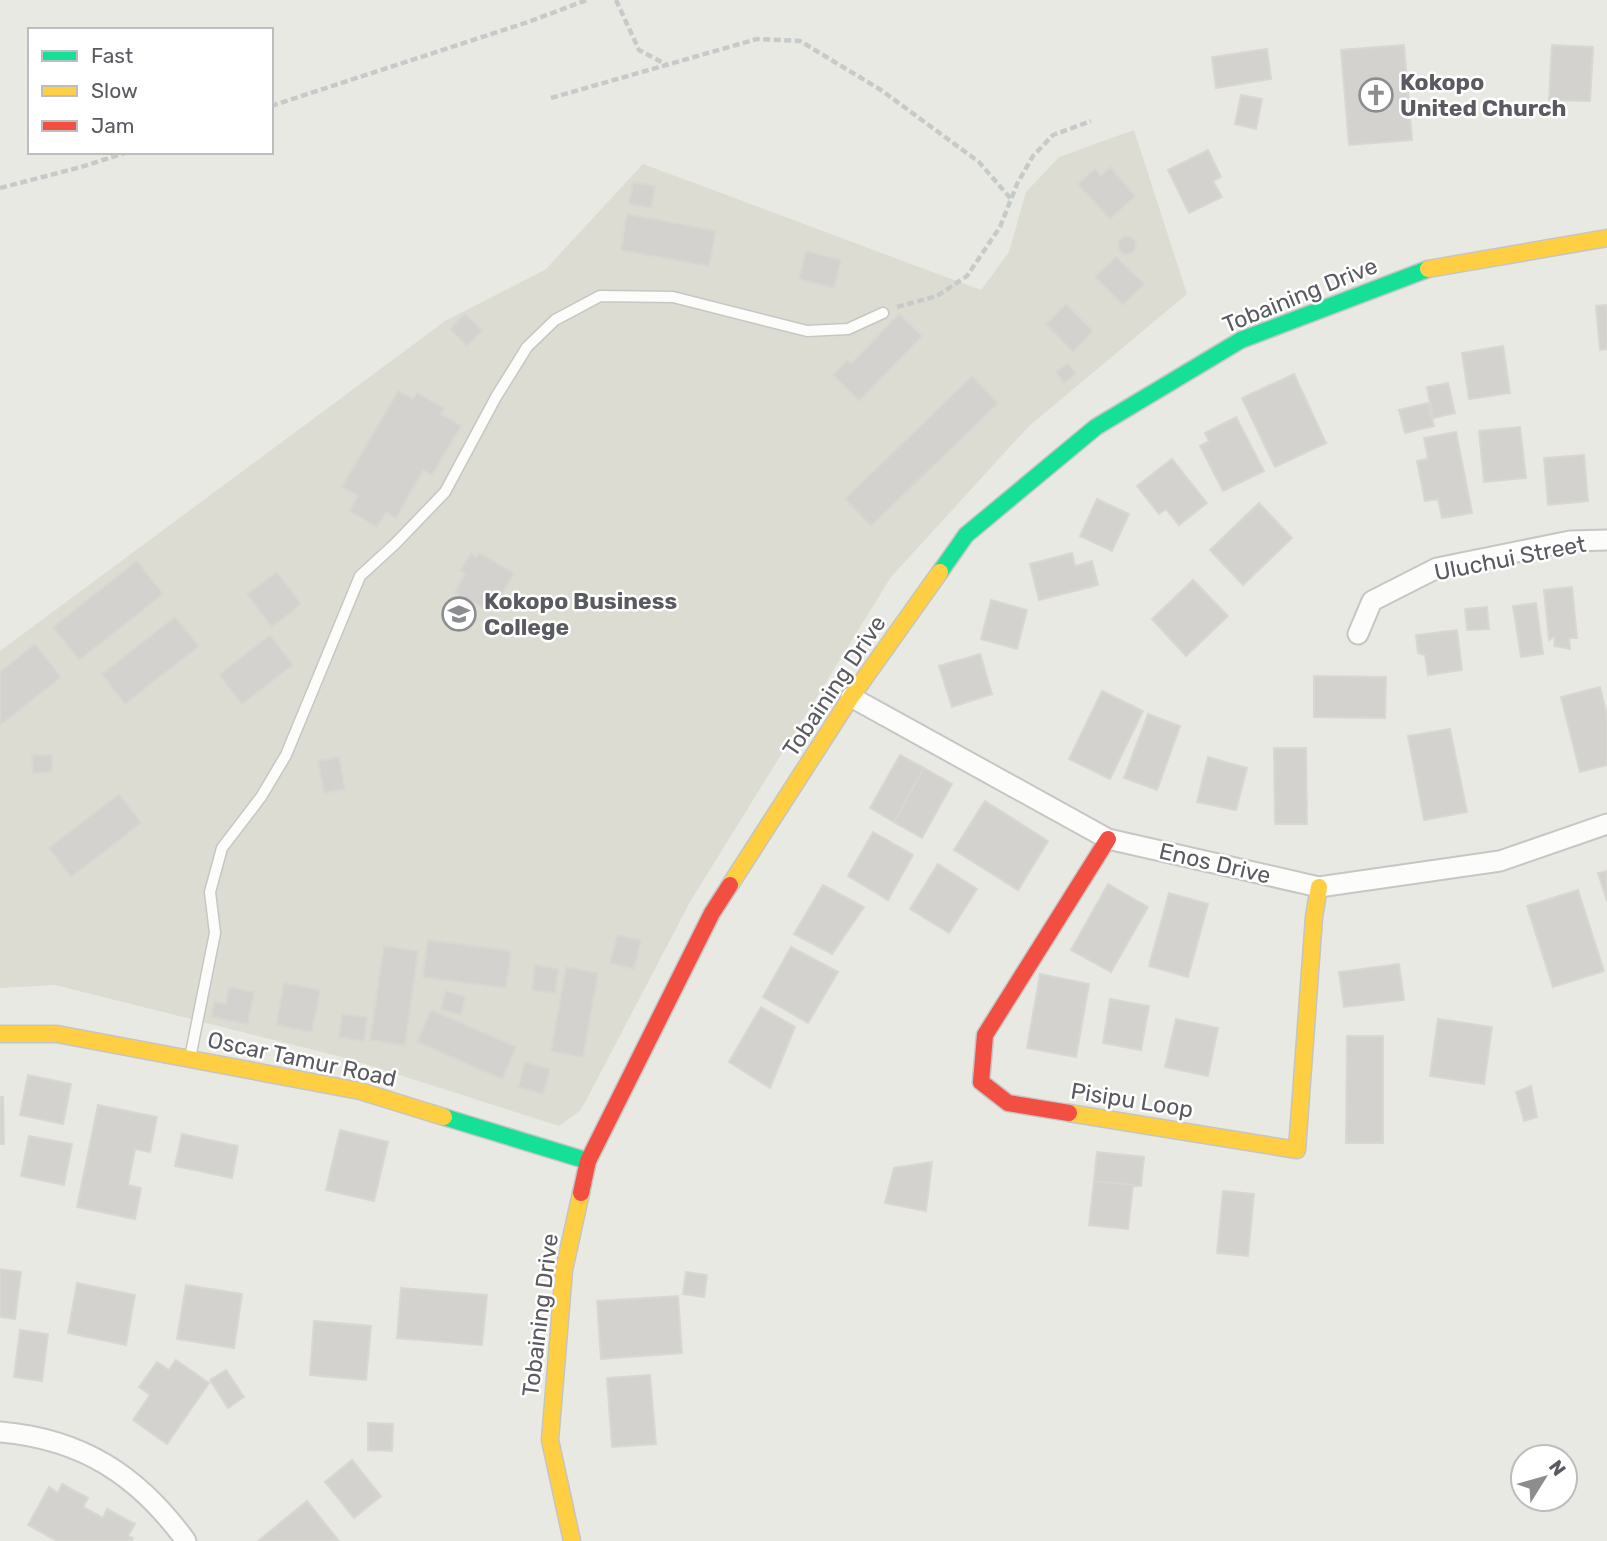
<svg xmlns="http://www.w3.org/2000/svg" width="1607" height="1541" viewBox="0 0 1607 1541" font-family="Rubik,sans-serif">
<rect width="100%" height="100%" fill="#e9e9e3"/>
<!-- education -->
<path fill="#dddcd2" d="M1134,130L1187,294L1028,427L891,577L690,902L581,1110L559,1126L346,1058L55,985L0,988V651L445,321L545,270L643,164L981,290L1009,252L1026,192L1059,157Z"/>
<!-- building -->
<path fill="#d3d2ce" stroke="#d8d7d2" stroke-width="2" d="M1404,45L1412,140L1349,145L1341,50Z
M1552,45L1593,47L1590,101L1549,100Z
M1267,49L1271,79L1216,88L1212,57Z
M1241,95L1262,99L1256,129L1235,124Z
M1208,150L1221,177L1213,181L1222,197L1189,213L1168,170Z
M1110,167L1135,196L1110,219L1078,184L1095,169L1101,176Z
M633,182L655,186L651,208L629,204Z
M627,214L716,231L709,266L621,250Z
M1118 245a9 9 0 1 1 18 0a9 9 0 1 1-18 0Z
M806,251L841,260L834,288L799,279Z
M1116,257L1144,284L1123,305L1095,277Z
M1066,304L1093,331L1073,352L1046,324Z
M1607,305V349L1600,350L1596,306Z
M465,314L482,331L467,346L450,329Z
M899,314L922,336L859,401L833,375L847,360L851,364Z
M1503,346L1510,393L1469,399L1462,353Z
M1068,363L1076,374L1064,383L1056,372Z
M1294,374L1326,443L1275,467L1242,398Z
M972,376L998,403L871,526L845,499Z
M1448,383L1455,413L1433,418L1427,387Z
M398,391L413,399L417,393L444,408L441,414L461,426L432,475L423,470L396,518L386,512L377,527L350,511L358,496L342,487Z
M1428,403L1434,426L1405,433L1399,410Z
M1236,417L1264,471L1223,491L1200,446L1209,441L1205,433Z
M1520,427L1526,478L1484,482L1479,431Z
M1456,432L1472,513L1442,518L1438,499L1425,501L1417,461L1428,459L1424,438Z
M1584,455L1588,501L1548,505L1544,458Z
M1172,459L1207,503L1179,525L1166,509L1159,514L1137,486Z
M1097,499L1129,514L1112,551L1080,536Z
M1259,503L1292,538L1243,585L1210,550Z
M471,553L476,557L479,553L514,573L491,613L455,592L465,574L460,571Z
M1072,553L1075,566L1092,561L1098,585L1039,600L1030,564Z
M137,561L163,594L79,660L53,627Z
M277,572L301,604L272,627L247,594Z
M1193,580L1228,616L1186,656L1152,619Z
M1572,587L1577,638H1569L1570,649L1554,646L1555,636L1549,640L1544,590Z
M991,600L1027,610L1017,649L981,639Z
M1536,603L1543,654L1521,657L1513,606Z
M1487,607L1489,629L1467,630L1465,609Z
M175,617L199,646L125,704L102,674Z
M1457,630L1462,670L1428,675L1425,655L1418,653L1416,635Z
M270,635L293,665L242,704L219,675Z
M35,644L61,677L0,725V672Z
M980,654L992,694L952,707L939,666Z
M1314,676L1386,677L1385,718L1314,717Z
M1600,687L1607,715V765L1580,772L1561,697Z
M1102,691L1143,711L1110,779L1069,759Z
M1148,714L1180,726L1157,790L1124,778Z
M1450,729L1467,812L1424,820L1408,736Z
M1274,748H1306L1307,824H1275Z
M32,755H52V772L33,773Z
M900,755L924,768L894,822L870,808Z
M339,757L345,789L324,793L318,761Z
M1208,757L1247,768L1236,810L1197,802Z
M924,768L952,784L922,838L894,822Z
M119,794L141,823L71,877L49,848Z
M985,801L1048,841L1018,890L954,850Z
M873,832L913,855L888,900L848,876Z
M938,864L977,889L949,933L910,909Z
M1607,871V901L1598,873Z
M1108,884L1148,907L1111,972L1071,950Z
M823,885L864,907L832,954L794,934Z
M1578,890L1604,971L1553,987L1527,906Z
M1169,893L1208,904L1188,977L1149,966Z
M617,935L641,940L634,969L610,963Z
M428,940L511,951L506,988L423,977Z
M384,946L418,951L405,1045L370,1040Z
M791,947L838,972L808,1023L763,997Z
M1399,964L1404,1000L1344,1007L1339,972Z
M535,965L558,969L555,993L532,990Z
M566,967L598,973L583,1057L551,1051Z
M1040,974L1089,984L1076,1057L1027,1048Z
M284,983L320,990L312,1032L276,1025Z
M229,987L254,992L248,1024L212,1017L214,1002L226,1004Z
M446,991L465,997L461,1015L441,1009Z
M1110,999L1149,1006L1141,1050L1103,1043Z
M761,1007L795,1027L770,1088L729,1062Z
M431,1010L516,1047L502,1079L417,1042Z
M342,1014L367,1017L364,1041L339,1037Z
M1176,1019L1218,1028L1208,1076L1165,1067Z
M1438,1019L1492,1027L1484,1084L1430,1076Z
M1347,1036H1383V1143H1346Z
M525,1062L550,1069L543,1094L518,1087Z
M28,1075L71,1084L63,1124L20,1115Z
M1531,1086L1537,1117L1524,1121L1516,1092Z
M0,1097H3L4,1144H0Z
M98,1105L157,1117L150,1152L135,1149L128,1185L141,1188L135,1219L77,1207Z
M340,1130L388,1142L374,1201L326,1190Z
M182,1134L238,1146L232,1178L175,1166Z
M29,1136L72,1144L64,1185L21,1176Z
M1097,1152L1144,1157L1141,1186L1094,1181Z
M932,1162L926,1211L885,1203L894,1168Z
M1094,1181L1133,1185L1128,1229L1089,1225Z
M1223,1191L1254,1194L1248,1256L1217,1253Z
M0,1269L21,1272L15,1319L0,1317Z
M686,1272L707,1275L704,1297L683,1294Z
M77,1283L135,1295L126,1345L68,1333Z
M186,1285L242,1294L234,1348L177,1339Z
M401,1288L487,1295L482,1345L397,1338Z
M678,1296L682,1353L601,1359L597,1301Z
M314,1321L371,1326L366,1380L310,1375Z
M20,1330L48,1334L42,1381L14,1377Z
M176,1360L209,1383L167,1444L133,1420L150,1395L139,1387L157,1362L169,1370Z
M226,1370L244,1397L228,1408L210,1380Z
M650,1375L656,1444L612,1447L607,1378Z
M368,1423L393,1424L392,1451L368,1450Z
M352,1460L381,1496L354,1518L325,1482Z
M62,1484L88,1498L83,1507L103,1518L107,1509L135,1524L128,1536L133,1538L132,1541H57L28,1525L49,1487L58,1493Z
M307,1501L339,1541H258Z"/>
<g fill="none" stroke-linecap="round" stroke-linejoin="round">
<defs>
<path id="lane" d="M190,1058L215,933L210,892L222,848L261,797L286,755L360,576L395,544L445,492L496,397L527,347L555,320L600,296L673,297L807,331L848,329L883,313"/>
<path id="street" d="M1358,634L1372,601L1437,568L1570,541L1607,540
M851,697L1108,839L1319,887L1500,861L1607,824
M0,1432C82,1439 138,1475 186,1541"/>
<path id="fast" d="M940,572L966,535L1096,427L1241,340L1428,269
M444,1117L588,1161"/>
<path id="slow" d="M1428,269L1607,238
M730,885L851,697L940,572
M0,1034H57L360,1091L444,1117
M1069,1113L1297,1150L1314,917L1319,887
M572,1541L550,1440L564,1270L581,1193"/>
<path id="jam" d="M1069,1113L1008,1103L981,1082L985,1035L1108,839
M581,1193L588,1161L712,913L730,885"/>
</defs>
<!-- lane casing -->
<use href="#lane" stroke="#c6c7c5" stroke-width="13"/>
<!-- street casing -->
<use href="#street" stroke="#c6c7c5" stroke-width="23"/>
<!-- fast casing -->
<use href="#fast" stroke="#c4c5c4" stroke-width="19"/>
<!-- slow casing -->
<use href="#slow" stroke="#c4c5c4" stroke-width="19"/>
<!-- jam casing -->
<use href="#jam" stroke="#c4c5c4" stroke-width="19"/>
<!-- path -->
<path stroke="#c6cbc9" stroke-width="4.5" stroke-dasharray="7 3.5" stroke-linecap="butt" d="M616,0L639,50L667,65
M551,98L757,39L800,41L881,90L979,162L1011,199
M271,106L528,22L587,0
M0,188L81,167L128,152
M897,307L937,296L967,276L1000,227L1017,184L1033,156L1053,135L1091,121"/>
<!-- lane -->
<use href="#lane" stroke="#fcfcfb" stroke-width="10"/>
<!-- street -->
<use href="#street" stroke="#fcfcfb" stroke-width="19"/>
<!-- fast -->
<use href="#fast" stroke="#16e098" stroke-width="16"/>
<!-- slow -->
<use href="#slow" stroke="#ffcf43" stroke-width="16"/>
<!-- jam -->
<use href="#jam" stroke="#f24e42" stroke-width="16"/>
</g>
<!-- icons -->
<defs>
<symbol id="church-ring" viewBox="-11 -11 22 22"><circle r="9.5" fill="#fff" stroke="#8b8d8e" stroke-width="1.5"/><path d="M-1.2-6h2.4v3.5h3.3v2.4h-3.3V6h-2.4V-.1h-3.3v-2.4h3.3Z" fill="#8b8d8e"/></symbol>
<symbol id="university-ring" viewBox="-11 -11 22 22"><circle r="9.5" fill="#fff" stroke="#8b8d8e" stroke-width="1.5"/><path d="M0-5L7-2L0 1L-7-2ZM-4 1L0 2.5L4 1V4Q0 6-4 4Z" fill="#8b8d8e"/></symbol>
</defs>
<g fill-rule="evenodd">
<use href="#church-ring" x="1357" y="76" width="38" height="38"/>
<use href="#university-ring" x="440" y="595" width="38" height="38"/>
</g>
<g text-anchor="middle" dominant-baseline="central" stroke-width="5" stroke-linejoin="round" paint-order="stroke">
<!-- poi labels -->
<g font-size="23" font-weight="bold" fill="#595b61" stroke="#fff" text-anchor="start">
<text x="1400" y="82">Kokopo<tspan x="1400" dy="26">United Church</tspan></text>
<text x="484" y="601">Kokopo Business<tspan x="484" dy="26">College</tspan></text>
</g>
<!-- street labels -->
<g font-size="23" fill="#595b61" stroke="#fff">
<text transform="translate(1300 295) rotate(-22)">Tobaining Drive</text>
<text transform="translate(1510 558) rotate(-11)">Uluchui Street</text>
<text transform="translate(834 686) rotate(-56)">Tobaining Drive</text>
<text transform="translate(1215 863) rotate(13)">Enos Drive</text>
<text transform="translate(302 1059) rotate(12)">Oscar Tamur Road</text>
<text transform="translate(1132 1100) rotate(9)">Pisipu Loop</text>
<text transform="translate(540 1315) rotate(-83)">Tobaining Drive</text>
</g>
</g>
<!-- legend -->
<rect x="28" y="28" width="245" height="126" fill="#ffffff" stroke="#bdbdc0" stroke-width="2"/>
<rect x="42" y="51" width="35" height="10" fill="#16e098" stroke="#bdbdc0" stroke-width="2"/>
<text x="91" y="63" font-size="21" fill="#595b61">Fast</text>
<rect x="42" y="86" width="35" height="10" fill="#ffcf43" stroke="#bdbdc0" stroke-width="2"/>
<text x="91" y="98" font-size="21" fill="#595b61">Slow</text>
<rect x="42" y="121" width="35" height="10" fill="#f24e42" stroke="#bdbdc0" stroke-width="2"/>
<text x="91" y="133" font-size="21" fill="#595b61">Jam</text>
<!-- north arrow -->
<g transform="translate(1544 1478) rotate(53)"><circle r="33" fill="#ffffff" stroke="#bdbdc0" stroke-width="2"/>
<path d="M0-5L12 26L0 18L-12 26Z" fill="#8b8d8e"/>
<text y="-10" font-size="19" font-weight="bold" text-anchor="middle" fill="#595b61">N</text>
</g>
</svg>
